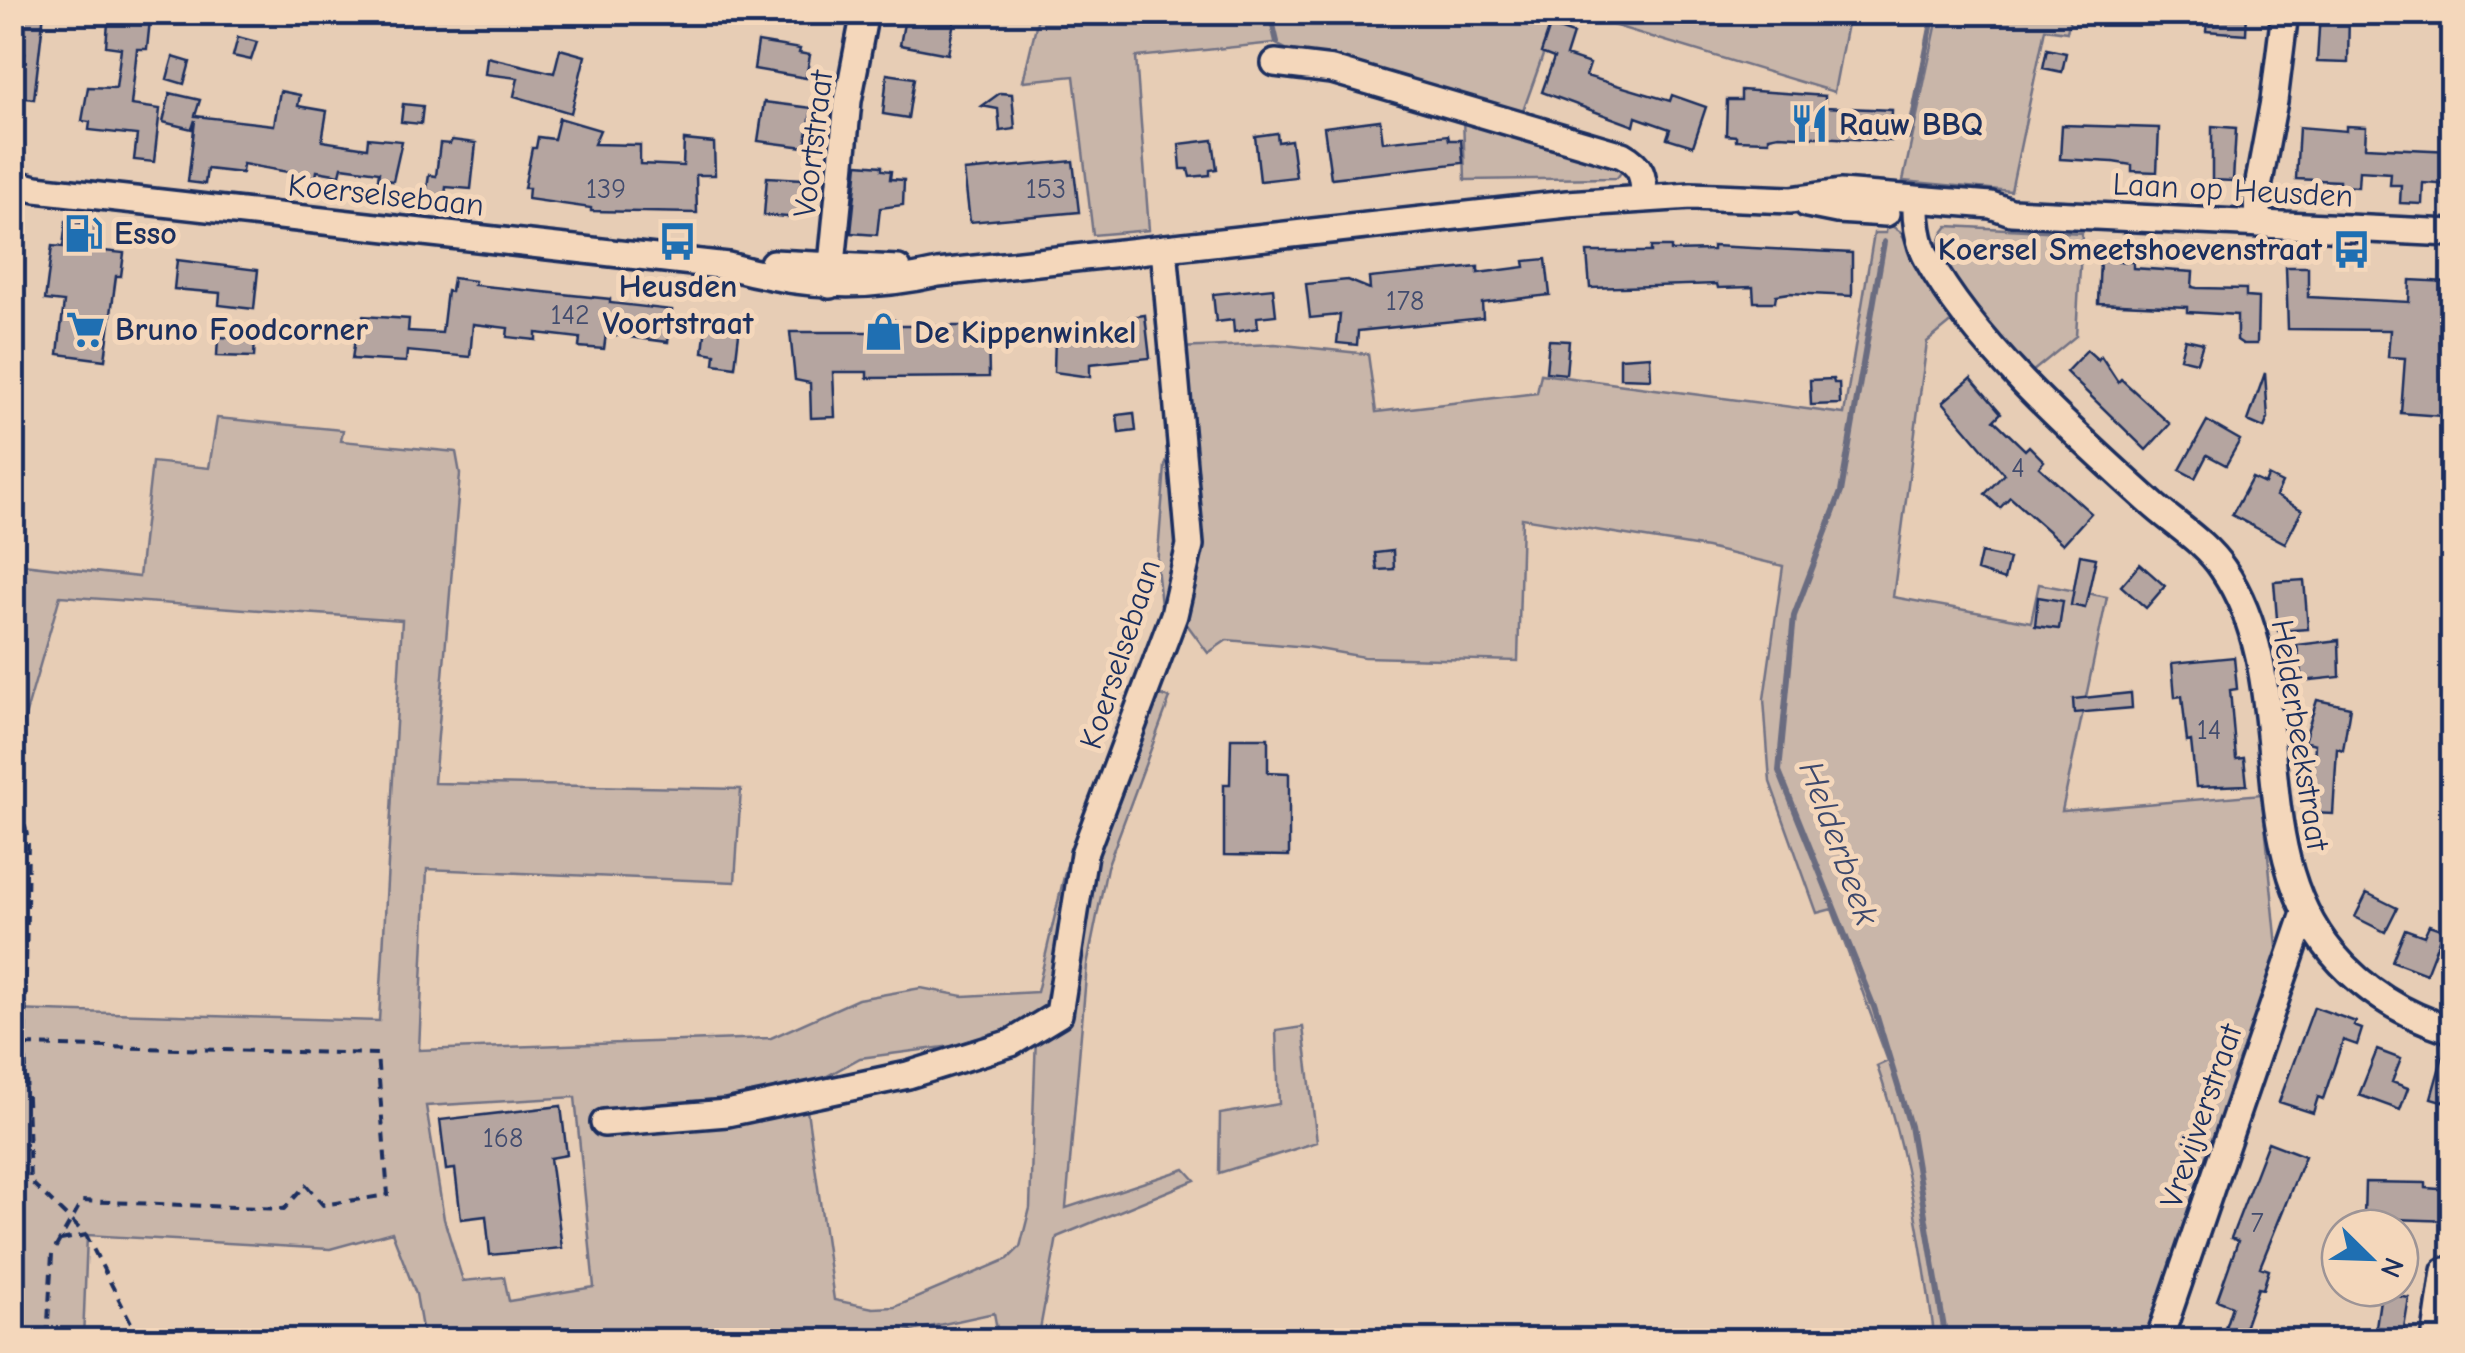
<svg xmlns="http://www.w3.org/2000/svg" width="2465" height="1353" viewBox="0 0 2465 1353" font-family="'Comic Neue',sans-serif">
<rect width="100%" height="100%" fill="#e7cdb5"/>
<filter id="ink" filterUnits="userSpaceOnUse"><feTurbulence type="fractalNoise" baseFrequency=".01" numOctaves="2"/><feDisplacementMap in="SourceGraphic" scale="20" xChannelSelector="R" yChannelSelector="G"/><feConvolveMatrix kernelMatrix="1 2 1 2 8 2 1 2 1" color-interpolation-filters="sRGB"/></filter>
<g filter="url(#ink)">
<!-- green -->
<path fill="#c9b6a9" stroke="#727284" stroke-width="2.5" fill-rule="evenodd" d="M1027,13H1558L1522,114L1288,50L1274,43L1136,57L1149,230L1093,235L1074,76L1023,81L1038,17Z
M1573,13H1849L1834,92Z
M1939,13H2071L2067,32L2045,29L2011,191L1903,181Z
M1463,115L1625,167L1617,178L1465,180Z
M1887,223L1901,232L1923,277L1954,320L1927,342L1893,597L2031,622L2039,584L2107,597L2062,811L2262,794L2278,957L2145,1340H1935C1922,1248 1908,1154 1877,1066L1888,1061L1832,909L1817,913L1770,782L1764,699L1783,566L1707,548L1522,518L1518,661L1364,657L1307,647L1227,640L1208,653L1172,604L1163,626L1157,566L1165,466L1174,435L1177,348L1275,344L1368,354L1376,412L1537,393L1541,374L1844,414L1874,233H1886Z
M1948,226L2082,233L2076,336L2032,372C2012,350 1947,279 1940,255C1937,244 1941,234 1948,226Z
M217,418L343,430L341,441L456,452L460,474L434,783L741,789L735,882L427,869L419,1050L771,1038L858,999L921,988L963,996L1037,992L1066,868L1139,688L1170,698L1107,867L1087,965L1066,1208L1185,1169L1195,1180L1057,1237L1038,1340H999L994,1313L870,1340H424L416,1294L392,1232L330,1249L87,1235L83,1340H13V1010L379,1021L402,620L60,596L13,758V563L139,577L152,462L209,468ZM1036,1035L1030,1208L1020,1247L1008,1259L895,1307L873,1308L834,1300L804,1089L860,1058ZM575,1097L594,1287L509,1301L504,1277L463,1281L444,1219L426,1106Z
M1303,1027L1317,1142L1219,1173L1220,1114L1279,1104L1276,1031Z"/>
<g fill="none" stroke-linecap="round" stroke-linejoin="round">
<!-- stream -->
<path stroke="#6a6c80" stroke-width="6" d="M1270,12L1277,42
M1909,138L1934,12
M1884,242L1841,492L1794,616L1779,771L1874,1007L1910,1126L1946,1340"/>
</g>
<!-- building -->
<path fill="#b5a5a0" stroke="#1b2f5e" stroke-width="2.5" d="M12,12H44L34,99L19,97L25,53L12,51Z
M109,12H141V16L150,20L147,49H137L131,105L160,109L154,162L134,160L137,135L89,130L90,122L82,121L88,87L116,88L121,48L106,46Z
M906,12L955,16L948,54L900,45Z
M2208,12H2247L2246,34L2206,31Z
M2320,12H2349L2348,63L2317,62Z
M1550,26L1573,34L1566,56L1590,64L1586,76L1670,101L1672,95L1706,107L1693,146L1667,138L1670,129L1636,117L1634,126L1542,92L1554,58L1541,53Z
M238,37L257,42L251,60L233,56Z
M758,42L800,49L799,53L810,55L806,78L754,69Z
M560,49L585,56L571,113L514,96L518,78L485,74L487,57L554,73Z
M2047,49L2066,53L2062,72L2043,68Z
M173,57L190,62L184,84L167,79Z
M887,74L914,78L908,118L883,114Z
M1741,90L1825,96V107L1892,110L1891,141L1779,135L1769,137V141L1736,140V136L1726,135L1727,100H1741Z
M280,91L300,95L298,106L327,111L322,141L367,148L368,138L402,141L393,181L378,179L379,172L342,167L340,175L317,171L316,177L243,164L242,173L207,169L205,184L188,182L195,120L192,129L163,122L170,93L200,100L195,116L274,125Z
M1000,93L1012,94L1015,129L1000,131L998,109L982,106Z
M764,102L812,108L805,147L758,141Z
M403,104L423,106L421,124L401,122Z
M559,118L600,130L594,144L640,145V164L683,166L684,140L714,143L715,175H696L697,213L591,211V208L528,199L529,188H524L532,148H536L538,137L554,139Z
M1380,120L1383,142L1448,135L1449,140H1461L1463,163L1331,178L1324,127Z
M2062,125L2159,128L2157,172L2132,171V165L2113,162L2060,159Z
M2212,126L2236,128L2233,181L2212,180Z
M2346,126L2366,127L2365,147L2452,151V185L2423,183L2422,204L2400,203L2401,185H2390L2391,173L2359,171L2358,187L2339,186V181L2296,179L2299,127L2346,131Z
M1277,133L1278,142L1291,140L1296,177L1260,181L1255,136Z
M452,140L476,143L471,189L446,187L444,204L425,202L429,175L436,176L440,143L450,144Z
M1213,140L1217,169L1210,170V175L1190,177L1188,169H1181L1179,144Z
M1073,161L1079,212L970,222L964,171Z
M858,164L882,166V170L891,171L890,179L904,180L903,205L880,208L877,235L851,233Z
M767,177L802,179L799,218L764,215Z
M66,221L96,224L93,250L124,253L121,276H116L105,360L58,354L64,302L45,300L52,246L63,247Z
M1713,246L1852,253V296L1789,293L1776,295L1775,302H1754L1753,287L1718,288L1717,284L1590,288L1587,252H1651V247H1671V251L1713,250Z
M1546,259L1550,295L1482,303L1483,318L1358,331L1357,345L1337,343L1340,315L1310,318L1306,284L1348,280L1370,289L1369,278L1478,267V273L1525,267L1524,261Z
M177,260L258,270L254,309L219,305L220,293L174,289Z
M2100,260L2133,262V268L2193,272L2192,287L2197,288L2246,289V297L2258,298L2257,344H2243L2237,340V315L2187,312V307L2098,303Z
M2286,267H2308V297L2409,302L2410,280L2449,282L2441,416L2401,413L2405,358L2388,357L2390,330L2288,329Z
M453,278L475,281L474,285L610,299V303L672,310L668,342L606,334L604,349L579,347L580,338L536,333V340L507,337L508,328L473,324L470,357L407,351L406,362L352,359L358,319H363V316L409,319L408,331L442,333L447,291L451,292Z
M1273,288L1276,315L1257,317L1258,328L1234,332L1233,320L1216,322L1213,294Z
M717,314L741,317L735,367L714,364L715,354L703,352L707,315Z
M1145,315L1150,358L1090,364V377L1054,372L1055,335L1066,331V325L1130,322V317Z
M894,320V326H981V330H988L989,377L867,378V372H833L835,417L811,418L810,383L795,380L790,332H872V325Z
M218,337L255,339L254,357L217,356Z
M2185,339L2203,343L2197,362L2180,358Z
M1549,340L1569,341L1566,374L1546,372Z
M2087,350L2098,360L2101,356L2118,382L2121,379L2170,424L2146,450L2066,372Z
M1650,356L1651,379L1620,378V358Z
M2265,373L2268,418L2264,428L2248,421Z
M1971,378L2001,413L1994,420L2025,450L2029,446L2044,461L2039,467L2091,513L2063,544L2010,497L2000,508L1985,494L2004,474L1943,402Z
M1833,379L1834,383H1839L1840,404L1811,405L1810,380Z
M1134,413L1136,431L1119,433L1117,415Z
M2207,421L2240,440L2226,465L2207,455L2195,478L2180,470Z
M2268,476L2282,483L2276,496L2302,510L2285,543L2232,515L2252,478L2265,484Z
M1393,551L1394,569L1377,570L1375,553Z
M1981,553L2009,559L2004,580L1977,571Z
M2080,555L2096,558L2085,608L2071,605Z
M2140,564L2165,586L2146,608L2121,586Z
M2304,580L2308,629L2278,631L2274,582Z
M2038,597L2063,601L2059,629L2035,626Z
M2339,640L2340,677L2302,681L2297,645Z
M2234,657L2237,689L2230,690L2236,759L2244,758L2247,785L2196,787L2191,741L2187,742L2182,696L2175,697L2172,663Z
M2131,693L2132,708L2074,713L2073,699Z
M2317,700L2350,707L2343,750L2337,748L2333,814L2311,813L2315,744L2304,741Z
M1231,738H1268V772L1289,773V856L1224,855V784H1230Z
M2367,893L2397,908L2385,932L2355,917Z
M2429,925L2443,930L2426,974L2392,961L2405,929L2424,936Z
M2314,1007L2356,1022L2354,1026L2362,1029L2357,1045L2343,1040L2323,1099L2318,1097L2313,1113L2279,1102Z
M2446,1045L2452,1046V1104L2431,1098Z
M2377,1050L2401,1059L2392,1082L2408,1088L2400,1110L2359,1095Z
M561,1106L567,1155L550,1158L562,1248L490,1255L486,1216L461,1219L455,1169L446,1170L440,1120Z
M2268,1142L2305,1156L2260,1267L2269,1270L2263,1289L2258,1288L2244,1328L2273,1338L2272,1340H2221L2232,1306L2217,1300L2238,1241L2231,1238Z
M2365,1182L2426,1183V1188L2452,1190V1221L2364,1218Z
M2381,1293L2409,1298L2402,1340H2374Z"/>
<g fill="none" stroke-linecap="round" stroke-linejoin="round">
<defs>
<path id="minor" d="M1275,63L1332,70L1622,155C1642,166 1644,176 1644,199
M12,183L36,189L728,266C801,286 864,290 938,273L1567,204L1691,196L1791,200L1840,193L1991,205L2011,212L2452,233
M1916,199C1915,217 1918,242 1927,258C1975,346 2076,435 2151,503C2174,524 2205,542 2223,569C2301,685 2241,844 2333,954C2365,992 2406,1016 2452,1030
M1807,204L1837,210L1886,213
M2258,224L2257,193L2274,101L2285,12
M773,263L898,269
M830,285L848,101L865,12
M604,1123L727,1113L908,1075L1011,1043L1059,1014L1084,854L1174,615L1190,545L1164,248
M2159,1340L2305,913
M2435,1340L2445,1271"/>
</defs>
<!-- minor casing -->
<use href="#minor" stroke="#1b2f5e" stroke-width="32"/>
<!-- path -->
<path stroke="#1b2f5e" stroke-width="4" stroke-dasharray="10 8" stroke-linecap="butt" d="M12,773L28,839L25,1045L30,1181L86,1235L140,1340
M25,1045L377,1054L388,1195L323,1205L306,1185L284,1209L82,1201L52,1254L47,1340
M61,1240L86,1235"/>
<!-- minor -->
<use href="#minor" stroke="#f4d7bb" stroke-width="25"/>
</g>
</g>
<!-- icons -->
<defs>
<symbol id="restaurant-bare" viewBox="-9 -9 18 18"><path d="M-5-6h1v4h1v-4h1v4h1v-4h1v5L-1.5 .5V6h-2V.5L-5-1ZM5-6V6H3V1.5H1.5Q1.5-4 5-6Z" fill="#1f6fb2" stroke="#f4d7bb" stroke-width="2.5" paint-order="stroke"/></symbol>
<symbol id="fuel-bare" viewBox="-9 -9 18 18"><path d="M-5.5-6h7V0h2V4h1.3V-2.5L3-4.5l.8-.8L6-3V5H2.5V1h-1V6h-7ZM-4.2-4.7v3.2H.2V-4.7Z" fill="#1f6fb2" stroke="#f4d7bb" stroke-width="2.5" paint-order="stroke"/></symbol>
<symbol id="bus-bare" viewBox="-9 -9 18 18"><path d="M-5-6H5V4H4V6H2V4H-2V6H-4V4H-5ZM-3.5-4V0h7V-4ZM-3.5 1.2v1.5H-2V1.2ZM2 1.2v1.5H3.5V1.2Z" fill="#1f6fb2" stroke="#f4d7bb" stroke-width="2.5" paint-order="stroke"/></symbol>
<symbol id="supermarket-bare" viewBox="-9 -9 18 18"><path d="M-6-5.5h2.5l.6 2H6L4.5 2H-2.5L-4.4-4H-6ZM-1.5 3.2a1.3 1.3 0 1 0 .1 0ZM3 3.2a1.3 1.3 0 1 0 .1 0Z" fill="#1f6fb2" stroke="#f4d7bb" stroke-width="2.5" paint-order="stroke"/></symbol>
<symbol id="shop-bare" viewBox="-9 -9 18 18"><path d="M-5-2.5h2.3a2.7 3.5 0 0 1 5.4 0H5L5.5 6h-11ZM-1.5-2.5h3a1.5 2.3 0 0 0-3 0Z" fill="#1f6fb2" stroke="#f4d7bb" stroke-width="2.5" paint-order="stroke"/></symbol>
</defs>
<g fill-rule="evenodd">
<use href="#restaurant-bare" x="1782" y="96" width="55" height="55"/>
<use href="#fuel-bare" x="56" y="206" width="55" height="55"/>
<use href="#bus-bare" x="650" y="214" width="55" height="55"/>
<use href="#bus-bare" x="2324" y="222" width="55" height="55"/>
<use href="#supermarket-bare" x="58" y="302" width="55" height="55"/>
<use href="#shop-bare" x="856" y="304" width="55" height="55"/>
</g>
<g text-anchor="middle" dominant-baseline="central" stroke-width="10" stroke-linejoin="round" paint-order="stroke">
<!-- number labels -->
<g font-size="28" fill="#424c6e">
<text x="606" y="189">139</text>
<text x="1046" y="189">153</text>
<text x="1405" y="301">178</text>
<text x="570" y="315">142</text>
<text x="2018" y="468">4</text>
<text x="2209" y="730">14</text>
<text x="503" y="1138">168</text>
<text x="2257" y="1223">7</text>
</g>
<!-- poi labels -->
<g font-size="32" font-weight="bold" fill="#1b2f5e" stroke="#f4d7bb" text-anchor="start">
<text x="1839" y="124">Rauw BBQ</text>
<text x="114" y="233">Esso</text>
<text x="2322" y="249" text-anchor="end">Koersel Smeetshoevenstraat</text>
<text x="678" y="286" text-anchor="middle">Heusden<tspan x="678" dy="37">Voortstraat</tspan></text>
<text x="115" y="329">Bruno Foodcorner</text>
<text x="914" y="332">De Kippenwinkel</text>
</g>
<!-- street labels -->
<g font-size="32" fill="#1b2f5e" stroke="#f4d7bb">
<text transform="translate(813 144) rotate(-83)">Voortstraat</text>
<text transform="translate(2233 190) rotate(3)">Laan op Heusden</text>
<text transform="translate(386 195) rotate(6)">Koerselsebaan</text>
<text transform="translate(1120 654) rotate(-72)">Koerselsebaan</text>
<text transform="translate(2300 735) rotate(81)">Helderbeekstraat</text>
<text transform="translate(2201 1116) rotate(-71)">Vrevijverstraat</text>
</g>
<!-- water labels -->
<g font-size="35" font-style="italic" fill="#3c486c" stroke="#f4d7bb">
<text transform="translate(1839 843) rotate(70)">Helderbeek</text>
</g>
</g>
<!-- margin -->
<rect width="2465" height="1353" fill="none" stroke="#f4d7bb" stroke-width="50"/>
<rect x="25" y="25" width="2415" height="1303" fill="none" stroke="#1b2f5e" stroke-width="4" filter="url(#ink)"/>
<!-- north arrow -->
<g transform="translate(2370 1258) rotate(113)"><circle r="48" fill="#f4d7bb" stroke="#9d9496" stroke-width="2.5"/>
<path d="M0-8L18 38L0 25L-18 38Z" fill="#1f6fb2"/>
<text y="-15" font-size="28" font-weight="bold" text-anchor="middle" fill="#1b2f5e">N</text>
</g>
</svg>
